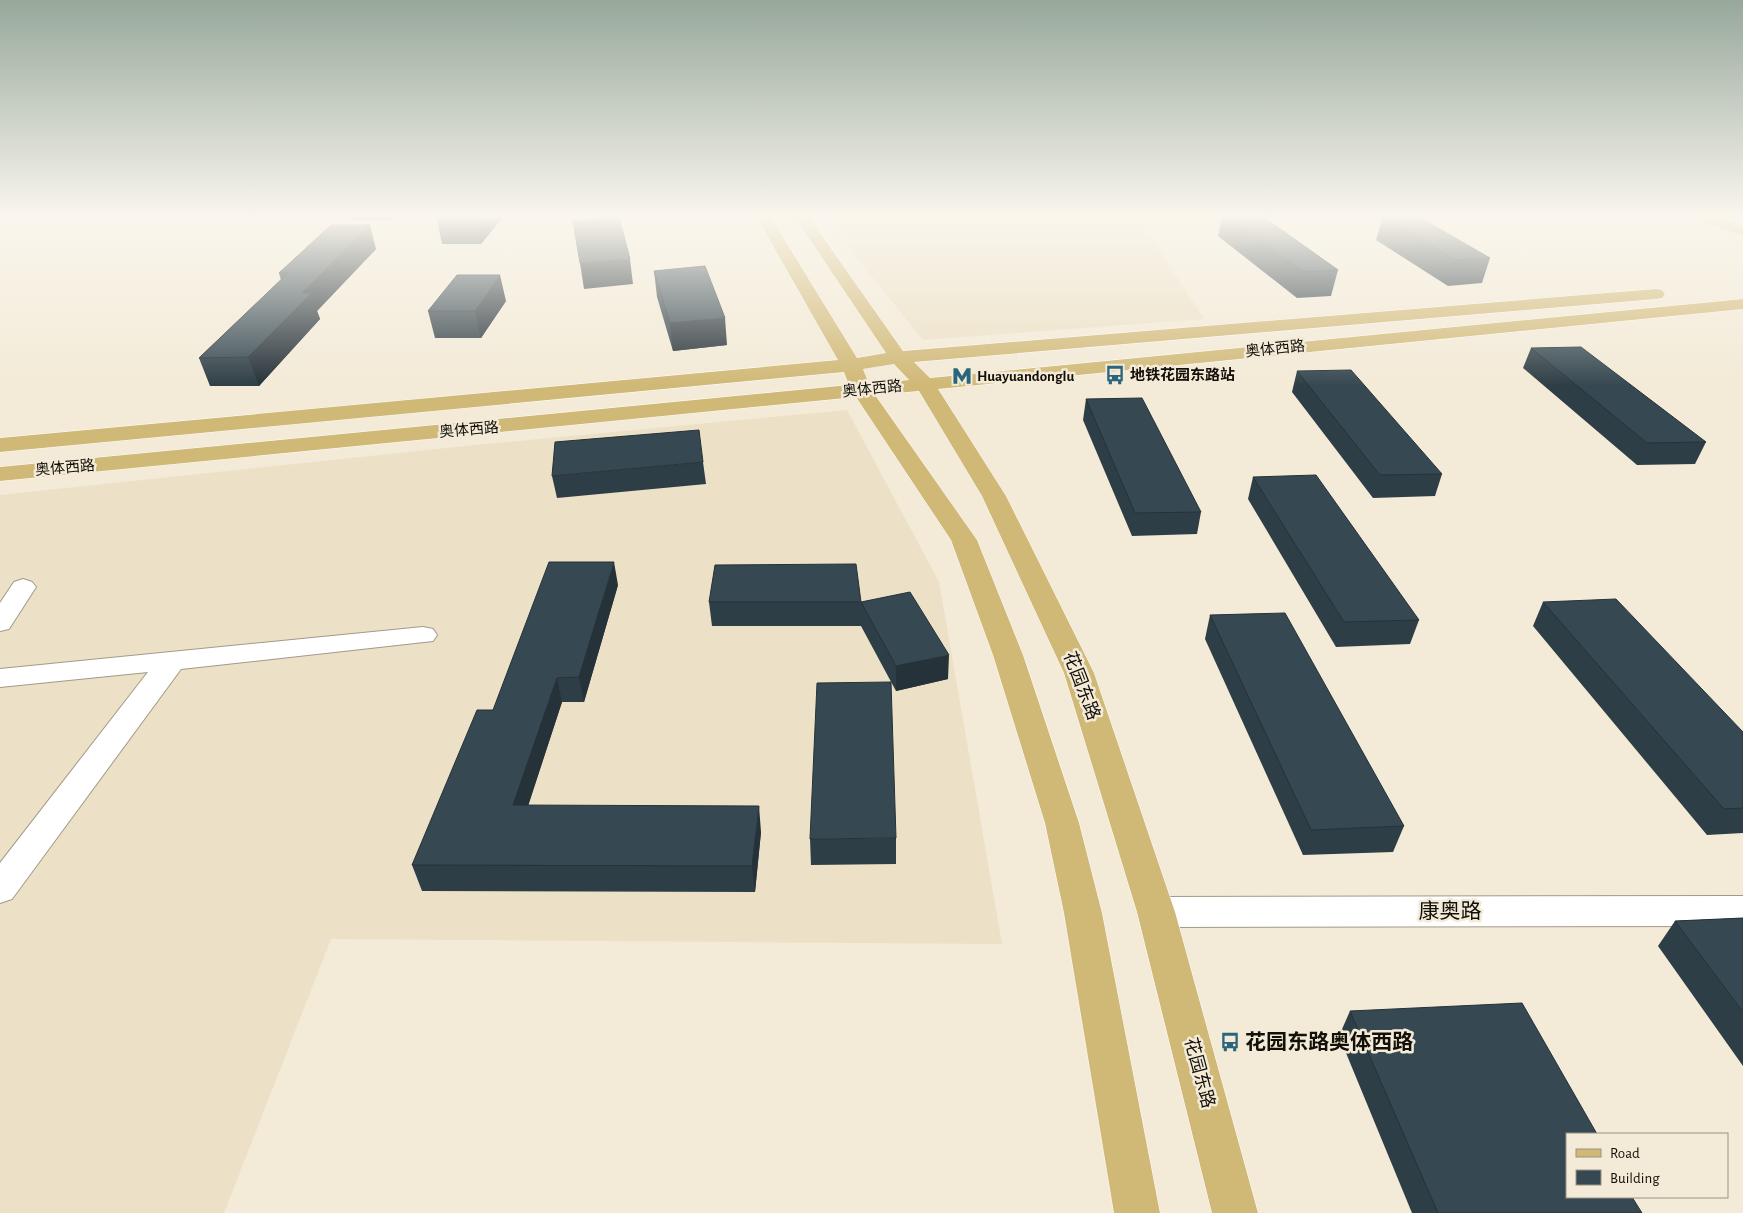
<svg xmlns="http://www.w3.org/2000/svg" width="1743" height="1213" viewBox="0 0 1743 1213" font-family="'Alegreya Sans','Noto Sans SC',sans-serif">
<rect width="100%" height="100%" fill="#f3ead7"/>
<!-- built -->
<path fill="#ece0c6" d="M823,216H1137L1204,319L923,340Z
M1160,216H1331L1169,227Z
M847,410L939,582L1002,944L331,939L224,1213H0V495L475,445Z"/>
<g fill="none" stroke-linecap="round" stroke-linejoin="round">
<defs>
<path id="minor" d="M23,579L32,582L36,587L9,629L0,631V603L14,582Z
M423,627L433,629L437,635L433,641L181,669L12,899L0,903V863L148,672L0,687V669Z
M1743,896V926L1156,927L1143,922L1138,912L1143,902L1156,897Z"/>
<path id="major" d="M756,216H770L857,358L886,353L794,216H808L903,351L1656,289L1662,290L1665,294L1662,298L1656,299L914,362L930,378L1743,299V309L938,389L1006,496L1094,673L1175,912L1258,1213H1212L1137,912L1064,673L982,496L919,391L875,395L977,540L1023,655L1079,823L1102,913L1160,1213H1114L1064,913L1045,823L993,655L951,540L856,397L0,481V467L849,385L844,372L0,452V438L838,360ZM894,364L909,380L869,384L863,369Z
M1695,216H1716L1743,226V236L1697,219Z"/>
</defs>
<!-- minor casing -->
<use href="#minor" stroke="#a29a88" stroke-width="2"/>
<!-- major casing -->
<use href="#major" stroke="#fff" stroke-width="1"/>
<!-- minor -->
<use href="#minor" fill="#fff" fill-rule="evenodd"/>
<!-- major -->
<use href="#major" fill="#d0b876" fill-rule="evenodd"/>
</g>
<!-- wall -->
<path fill="#2e3e46" d="M352,216H394L390,220H353Z
M1222,216H1262L1338,270L1331,296L1297,298L1218,236Z
M1383,216L1490,258L1482,283L1448,286L1376,240Z
M502,218L481,244H442L437,220Z
M376,249L317,311L320,319L259,386H210L199,358L281,280L279,273Z
M654,271L727,345L673,351L657,297Z
M506,301L481,338H435L428,311Z
M1531,348L1706,442L1695,464L1637,465L1523,368Z
M1297,371L1442,474L1435,496L1373,498L1292,392Z
M1086,399L1201,512L1197,534L1132,536L1083,420Z
M703,462L706,484L557,498L552,476Z
M1253,477L1419,620L1410,644L1336,647L1248,499Z
M618,585L584,702H562L528,805L761,832L755,892L422,891L412,865L493,710Z
M709,602H861L948,679L896,691L861,626H712Z
M1543,602L1743,732V833L1707,835L1533,626Z
M1210,615L1404,826L1393,852L1303,855L1205,639Z
M896,838V864L811,865L810,839Z
M1743,918V1066L1658,946L1675,921Z
M1350,1011L1642,1213H1412L1339,1036Z"/>
<!-- shaded-wall -->
<path fill="#263239" d="M389,216H394L390,220Z
M479,216H502V218L481,244L476,220Z
M370,225L376,249L317,311L320,319L259,386L248,357L302,293Z
M630,259L633,284L584,289L580,263Z
M500,275L506,301L481,338L475,311Z
M725,318L727,345L673,351L670,323Z
M614,562L618,585L584,702L579,677Z
M949,655L948,679L896,691V666Z
M557,678L562,702L520,831L513,805Z
M759,806L761,832L755,892L752,866Z"/>
<!-- building -->
<path fill="#364851" stroke="#263239" d="M441,216H479L476,220H437Z
M1227,216H1262L1338,270L1303,272Z
M1383,216H1417L1490,258L1456,260Z
M619,217L630,259L580,263L573,221Z
M331,225H370L302,293H312L248,357L199,358L288,273H279Z
M705,266L725,318L670,323L654,271Z
M457,275H500L475,311H428Z
M1581,347L1706,442L1647,443L1531,348Z
M1351,370L1442,474L1380,475L1297,371Z
M1142,398L1201,512L1135,513L1086,399Z
M699,430L703,462L552,476L555,442Z
M1316,475L1419,620L1344,622L1253,477Z
M549,562H614L579,677L557,678L513,805L759,806L752,866L412,865L477,710H493Z
M856,564L861,602H709L715,565Z
M910,592L949,655L896,666L861,602Z
M1616,599L1743,732V808L1724,809L1543,602Z
M1285,613L1404,826L1311,830L1210,615Z
M891,682L896,838L810,839L817,683Z
M1743,918V1012L1675,921Z
M1522,1003L1597,1134H1567V1197H1632L1642,1213H1438L1350,1011Z"/>
<!-- sky -->
<linearGradient id="sky" x2="0" y2="1"><stop stop-color="#97a89b"/><stop offset="0.56" stop-color="#faf6ed"/><stop offset="1" stop-color="#faf6ed" stop-opacity="0"/></linearGradient>
<rect width="1743" height="386" fill="url(#sky)"/>
<!-- icons -->
<defs>
<symbol id="bus-bare" viewBox="-9 -9 18 18"><path d="M-5-6H5V4H4V6H2V4H-2V6H-4V4H-5ZM-3.5-4V0h7V-4ZM-3.5 1.2v1.5H-2V1.2ZM2 1.2v1.5H3.5V1.2Z" fill="#2a647d" stroke="#f3ead7" stroke-width="2.5" paint-order="stroke"/></symbol>
<symbol id="metro-bare" viewBox="-9 -9 18 18"><path d="M-5.5 5V-5H-3L0 0L3-5H5.5V5H3V-.5L0 4L-3-.5V5Z" fill="#2a647d" stroke="#f3ead7" stroke-width="2.5" paint-order="stroke"/></symbol>
</defs>
<g fill-rule="evenodd">
<use href="#bus-bare" x="1101" y="361" width="28" height="28"/>
<use href="#metro-bare" x="948" y="362" width="28" height="28"/>
<use href="#bus-bare" x="1216" y="1028" width="28" height="28"/>
</g>
<g text-anchor="middle" dominant-baseline="central" stroke-width="5" stroke-linejoin="round" paint-order="stroke">
<!-- far-street labels -->
<g font-size="15" fill="#13100a" stroke="#f3ead7">
<text transform="translate(1275 349) rotate(-6)">奥体西路</text>
<text transform="translate(872 389) rotate(-6)">奥体西路</text>
<text transform="translate(469 430) rotate(-5)">奥体西路</text>
<text transform="translate(65 468) rotate(-5)">奥体西路</text>
</g>
<!-- far-poi labels -->
<g font-size="15" font-weight="bold" fill="#13100a" stroke="#f3ead7" text-anchor="start">
<text x="1130" y="375">地铁花园东路站</text>
<text x="977" y="376">Huayuandonglu</text>
</g>
<!-- street labels -->
<g font-size="18" fill="#13100a" stroke="#f3ead7">
<text transform="translate(1081 686) rotate(69)">花园东路</text>
<text transform="translate(1199 1073) rotate(75)">花园东路</text>
</g>
<!-- near-street labels -->
<g font-size="21" fill="#13100a" stroke="#f3ead7">
<text x="1450" y="911">康奥路</text>
</g>
<!-- near-poi labels -->
<g font-size="21" font-weight="bold" fill="#13100a" stroke="#f3ead7" text-anchor="start">
<text x="1245" y="1042">花园东路奥体西路</text>
</g>
</g>
<!-- legend -->
<rect x="1566" y="1133" width="162" height="65" fill="#f3ead7" stroke="#999385"/>
<rect x="1576" y="1149" width="25" height="8" fill="#d0b876" stroke="#999385"/>
<text x="1610" y="1158" font-size="15" fill="#13100a">Road</text>
<rect x="1576" y="1170" width="25" height="15" fill="#364851" stroke="#999385"/>
<text x="1610" y="1183" font-size="15" fill="#13100a">Building</text>
</svg>
